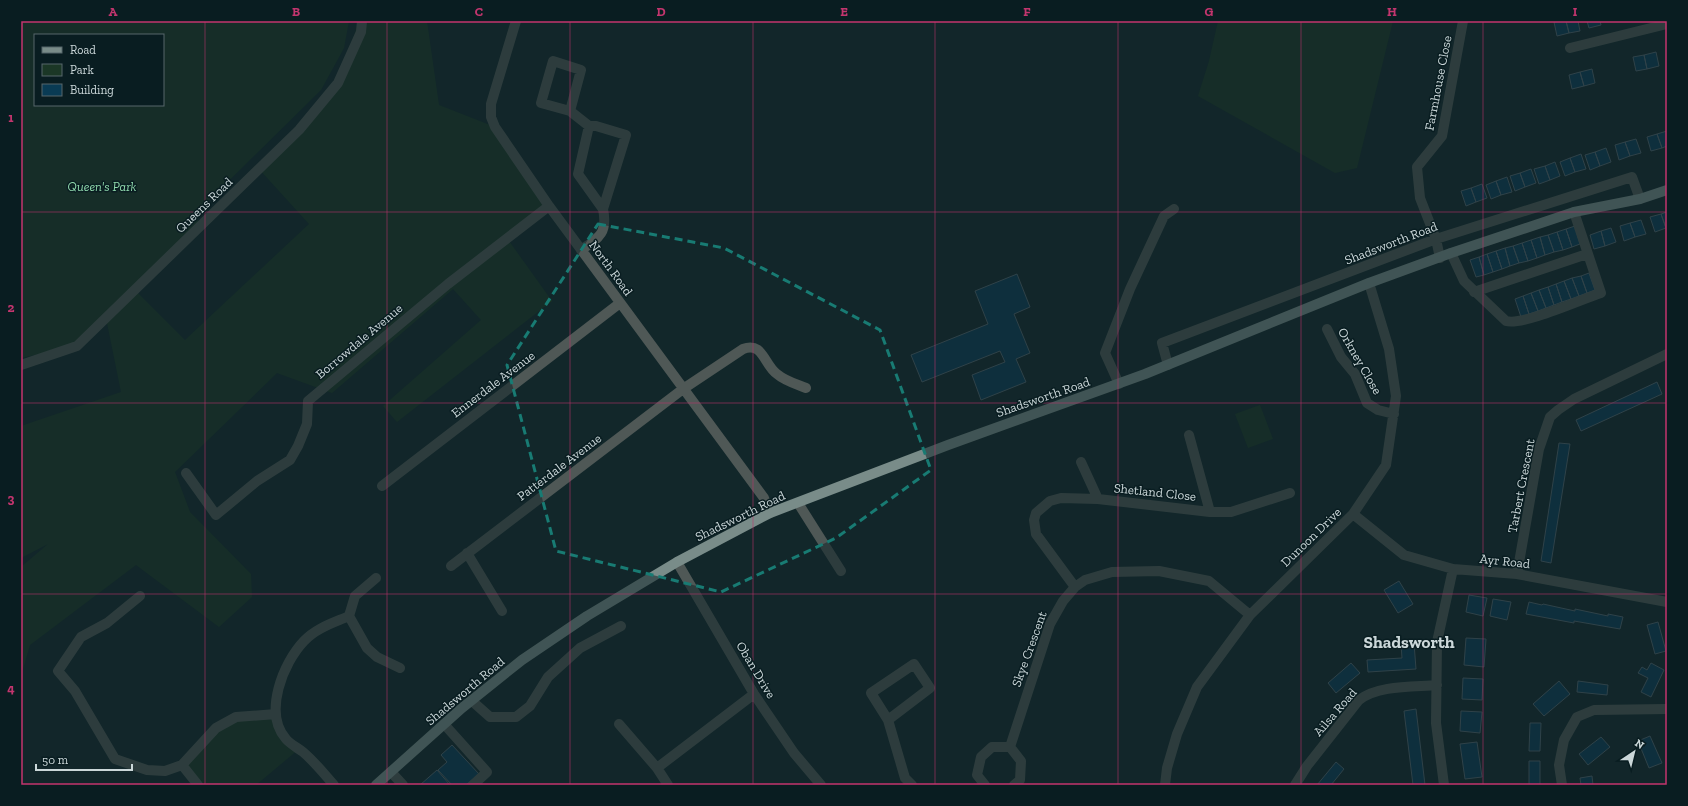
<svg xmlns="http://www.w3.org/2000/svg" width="1688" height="806" viewBox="0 0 1688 806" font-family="'Zilla Slab',serif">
<rect width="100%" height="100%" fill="#12272a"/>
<!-- green -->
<path fill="#1b3726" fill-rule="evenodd" d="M21,21H349L344,48L321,90L195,214L200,226L135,290L185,340L309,224L259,169L338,83L359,21H427L439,105L495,127L549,206L509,241L552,301L397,422L383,406L481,320L453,289L332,393L277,373L175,472L190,512L251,574L252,597L219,627L136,565L30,645L23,669L21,670V567L48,544L21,558V426L121,392L106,318L77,346L21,358ZM35,35H163V105H35Z
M1218,21H1393L1357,168L1335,173L1198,96L1209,61Z
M1260,405L1273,439L1248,448L1235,414Z
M276,714L286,739L299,749L256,785H198L182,765L213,732L237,717Z"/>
<!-- building -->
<path fill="#093b54" stroke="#52636e" d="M1560,21H1566L1569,33L1557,36L1554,22Z
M1566,21H1578L1580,31L1569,33Z
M1587,21H1600L1601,25L1589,28Z
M1656,52L1659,66L1647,69L1644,55Z
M1644,55L1647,69L1636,71L1633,57Z
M1592,69L1595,83L1584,86L1580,72Z
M1580,72L1584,86L1572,89L1569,75Z
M1667,131V146L1662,148L1657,134Z
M1657,134L1662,148L1651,151L1647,137Z
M1636,139L1641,153L1630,156L1625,142Z
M1625,142L1630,156L1619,160L1615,145Z
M1606,148L1611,162L1600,166L1595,152Z
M1595,152L1600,166L1590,170L1585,155Z
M1581,154L1586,169L1575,172L1570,158Z
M1570,158L1575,172L1565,176L1560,162Z
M1555,162L1560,176L1550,180L1545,166Z
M1545,166L1550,180L1539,184L1534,169Z
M1531,169L1536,183L1525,187L1520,173Z
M1520,173L1525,187L1515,191L1510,176Z
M1507,177L1512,192L1501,195L1496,181Z
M1496,181L1501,195L1491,199L1486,185Z
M1482,184L1487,198L1476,202L1471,188Z
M1471,188L1476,202L1466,206L1461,191Z
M1667,212V228H1666L1661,214Z
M1661,214L1666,228L1655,232L1650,217Z
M1641,220L1646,234L1635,237L1630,223Z
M1630,223L1635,237L1624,241L1620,226Z
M1575,226L1580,244L1572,247L1566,229Z
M1611,228L1616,242L1605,246L1601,231Z
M1566,229L1572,247L1563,250L1557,232Z
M1601,231L1605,246L1594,249L1590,235Z
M1557,232L1563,250L1554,252L1548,235Z
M1548,235L1554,252L1545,255L1540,237Z
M1540,237L1545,255L1537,258L1531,240Z
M1531,240L1537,258L1528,261L1522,243Z
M1522,243L1528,261L1519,263L1513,246Z
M1513,246L1519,263L1510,266L1505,248Z
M1505,248L1510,266L1502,269L1496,251Z
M1496,251L1502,269L1493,272L1487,254Z
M1487,254L1493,272L1484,275L1479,257Z
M1479,257L1484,275L1476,277L1470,260Z
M1589,273L1595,290L1587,293L1581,276Z
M1017,274L1030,307L1014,314L1030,353L1016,359L1026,382L981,400L972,375L1005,362L1000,351L922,382L911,355L988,324L975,291Z
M1581,276L1587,293L1579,296L1572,278Z
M1572,278L1579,296L1571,299L1564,281Z
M1564,281L1571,299L1562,302L1556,284Z
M1556,284L1562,302L1554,305L1548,287Z
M1548,287L1554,305L1546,308L1539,290Z
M1539,290L1546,308L1538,311L1531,293Z
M1531,293L1538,311L1529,314L1523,296Z
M1523,296L1529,314L1521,317L1515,299Z
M1657,382L1662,394L1581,431L1576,420Z
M1559,443L1570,444L1551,563L1541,561Z
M1399,581L1413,604L1398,613L1384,590Z
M1469,595L1487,598L1483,616L1466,612Z
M1493,599L1511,602L1507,620L1490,616Z
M1529,602L1542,605L1543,604L1575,611V609L1608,616V614L1623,617L1620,629L1574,621V623L1526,614Z
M1658,622L1666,651L1655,654L1647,625Z
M1466,638L1486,639L1484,667L1464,665Z
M1414,643L1416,669L1368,672L1367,660L1402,658L1401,644Z
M1351,663L1360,673L1336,693L1328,683Z
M1651,663L1664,670L1651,697L1641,692L1648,678L1638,673L1642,667L1647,670Z
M1463,678L1483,679L1482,700L1462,699Z
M1559,681L1570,694L1544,716L1533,704Z
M1578,681L1608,685L1607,695L1577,692Z
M1416,709L1425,785H1413L1404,711Z
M1461,711L1482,712L1480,733L1460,731Z
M1530,723H1541L1540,751H1529Z
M1650,736L1662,763L1649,768L1638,741Z
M1601,737L1610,747L1588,765L1579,754Z
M1477,742L1482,777L1465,779L1460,744Z
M452,745L479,774L466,785H452L438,770L447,762L441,755Z
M1529,761H1540V785H1529Z
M1336,762L1344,769L1331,785H1317Z
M437,770L450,785H420Z
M1592,776L1593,785H1581L1580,778Z"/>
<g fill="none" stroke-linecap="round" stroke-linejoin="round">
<!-- minor -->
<path stroke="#4f5856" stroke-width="10" d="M516,21L491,104V117L495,127L549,206L764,498L770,513
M1570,48L1667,24
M570,111L541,103L553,61L581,70L570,111L589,126
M581,250C599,238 608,233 603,209L626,135L596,126H589L578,174L603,209
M1451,253L1464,281L1506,321C1523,326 1582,299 1601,293L1574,212
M1440,258L1436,239L1420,198L1417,167L1442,136L1463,21
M1474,292L1587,254
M1327,329L1341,357L1355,374L1367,403L1378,410L1394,414
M21,365L77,346L299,130L338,83L361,32L362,21
M1168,365L1162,343L1436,239L1632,177L1640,199
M1119,384L1105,353L1130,289L1164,216L1174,209
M1189,435L1210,512
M1081,462L1098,499
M186,473L216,515L257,481L290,460L298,446L307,424L308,401L448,284L549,206
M382,486L620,303
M798,503L841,571
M1353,514L1404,555L1453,569L1517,574L1667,602
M467,553L502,611
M677,562L754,694L794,753L821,785
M451,566L683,389L743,349C763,341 764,365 777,374C785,381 796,384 806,388
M1517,574L1539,449L1550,417L1558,410L1574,399L1667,354
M1075,587L1036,534L1034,520L1036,513L1050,501L1061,498L1098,499L1210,512H1231L1290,493
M140,596L107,623L81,637L58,671L75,691L115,759L147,770L165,771L182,765L216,728L236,717L276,714
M349,616L367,648L377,657L400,668
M472,701L490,717H516L530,706L548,677L580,648L621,626
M888,720L930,688L914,664L871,693L888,720L905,778L912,785
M444,724L487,772L473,785
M619,724L657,768L668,785
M1010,747L1050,624L1063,601L1075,587L1085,580L1112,572L1159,571L1209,581L1250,615
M182,765L198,785
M657,768L754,694
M391,772L403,785
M334,785C324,774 315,762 303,752C298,748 290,744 286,739C263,713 283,663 304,641C316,628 333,623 349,616L355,596L376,578
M985,785L977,775L981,757L992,747H1010L1021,761L1020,780L1014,785
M1165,785L1167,768L1177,734L1197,687L1250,615L1353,514L1386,465L1396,396L1389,349L1369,283
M1295,785L1307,766L1359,700C1378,685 1413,687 1437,685
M1444,785L1436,723L1437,642L1453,569
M1562,785L1559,765L1564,740L1577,717L1594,710L1667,709"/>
<!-- major -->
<path stroke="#798c89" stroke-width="10" d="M376,785L462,708L522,660L587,616L677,562L770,513L948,445L1145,374L1369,283L1451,253L1574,212L1640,199L1667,190"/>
</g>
<!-- marked area -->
<path d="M0 0H1688V806H0ZM598,224L724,248L880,330L931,470L836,538L721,592L556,551L507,365Z" fill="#12272a" fill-opacity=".55" fill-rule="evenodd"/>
<path fill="none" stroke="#187b73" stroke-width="3" stroke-dasharray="8 5" stroke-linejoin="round" d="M598,224L724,248L880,330L931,470L836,538L721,592L556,551L507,365Z"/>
<!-- grid -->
<path fill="none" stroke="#c3356e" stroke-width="1" stroke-opacity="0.55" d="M205,21V785M387,21V785M570,21V785M753,21V785M935,21V785M1118,21V785M1301,21V785M1483,21V785M21,212H1667M21,403H1667M21,594H1667"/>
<g text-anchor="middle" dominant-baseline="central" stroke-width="3" stroke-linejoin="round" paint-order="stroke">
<!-- street labels -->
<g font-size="13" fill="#cbd7d9" stroke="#091d21">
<text transform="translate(1438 83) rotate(-79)">Farmhouse Close</text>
<text transform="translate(204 205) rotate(-44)">Queens Road</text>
<text transform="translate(1391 243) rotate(-21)">Shadsworth Road</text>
<text transform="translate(611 268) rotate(54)">North Road</text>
<text transform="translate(359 341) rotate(-40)">Borrowdale Avenue</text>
<text transform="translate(1360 361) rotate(60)">Orkney Close</text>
<text transform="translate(493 384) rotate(-37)">Ennerdale Avenue</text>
<text transform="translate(1043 397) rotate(-19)">Shadsworth Road</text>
<text transform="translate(559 467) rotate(-37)">Patterdale Avenue</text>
<text transform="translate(1521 486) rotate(-79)">Tarbert Crescent</text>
<text transform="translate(1155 492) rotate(6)">Shetland Close</text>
<text transform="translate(740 516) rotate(-26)">Shadsworth Road</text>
<text transform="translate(1311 537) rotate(-44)">Dunoon Drive</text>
<text transform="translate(1505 561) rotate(6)">Ayr Road</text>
<text transform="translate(1029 649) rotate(-70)">Skye Crescent</text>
<text transform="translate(756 670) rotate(59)">Oban Drive</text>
<text transform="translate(465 691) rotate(-40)">Shadsworth Road</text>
<text transform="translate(1335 712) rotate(-49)">Ailsa Road</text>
</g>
<!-- park labels -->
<g font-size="13" font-style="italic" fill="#92dbae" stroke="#091d21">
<text x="102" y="186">Queen's Park</text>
</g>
<!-- district labels -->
<g font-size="17" font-weight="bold" fill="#cbd7d9" stroke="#091d21">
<text x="1409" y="642">Shadsworth</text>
</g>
</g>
<!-- border -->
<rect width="1688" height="806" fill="none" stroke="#091d21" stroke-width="44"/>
<!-- legend -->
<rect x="34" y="34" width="130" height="72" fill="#091d21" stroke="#57676b"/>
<rect x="42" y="47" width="20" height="6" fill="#798c89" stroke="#57676b"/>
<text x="70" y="54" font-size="12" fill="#cbd7d9">Road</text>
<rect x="42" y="64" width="20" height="12" fill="#1b3726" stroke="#57676b"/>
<text x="70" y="74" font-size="12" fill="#cbd7d9">Park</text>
<rect x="42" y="84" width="20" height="12" fill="#093b54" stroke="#57676b"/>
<text x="70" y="94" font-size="12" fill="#cbd7d9">Building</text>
<!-- north arrow -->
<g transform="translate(1634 752) rotate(35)" stroke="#091d21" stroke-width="3" paint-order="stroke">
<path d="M0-3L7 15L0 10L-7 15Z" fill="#cbd7d9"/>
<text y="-6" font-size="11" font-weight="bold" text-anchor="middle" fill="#cbd7d9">N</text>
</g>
<!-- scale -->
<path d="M36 764v6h96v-6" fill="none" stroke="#cbd7d9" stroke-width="2"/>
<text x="42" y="764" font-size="12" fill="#cbd7d9" stroke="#091d21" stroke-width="3" paint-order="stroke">50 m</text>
<rect x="22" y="22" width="1644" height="762" fill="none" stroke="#c3356e" stroke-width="1.5"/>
<g font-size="13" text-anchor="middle" font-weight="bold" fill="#c3356e">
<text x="113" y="16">A</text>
<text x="296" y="16">B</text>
<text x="479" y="16">C</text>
<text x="661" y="16">D</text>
<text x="844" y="16">E</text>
<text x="1027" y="16">F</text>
<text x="1209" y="16">G</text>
<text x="1392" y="16">H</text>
<text x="1575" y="16">I</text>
<text x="11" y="122">1</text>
<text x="11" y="312">2</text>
<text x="11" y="503">3</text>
<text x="11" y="693">4</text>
</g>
</svg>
